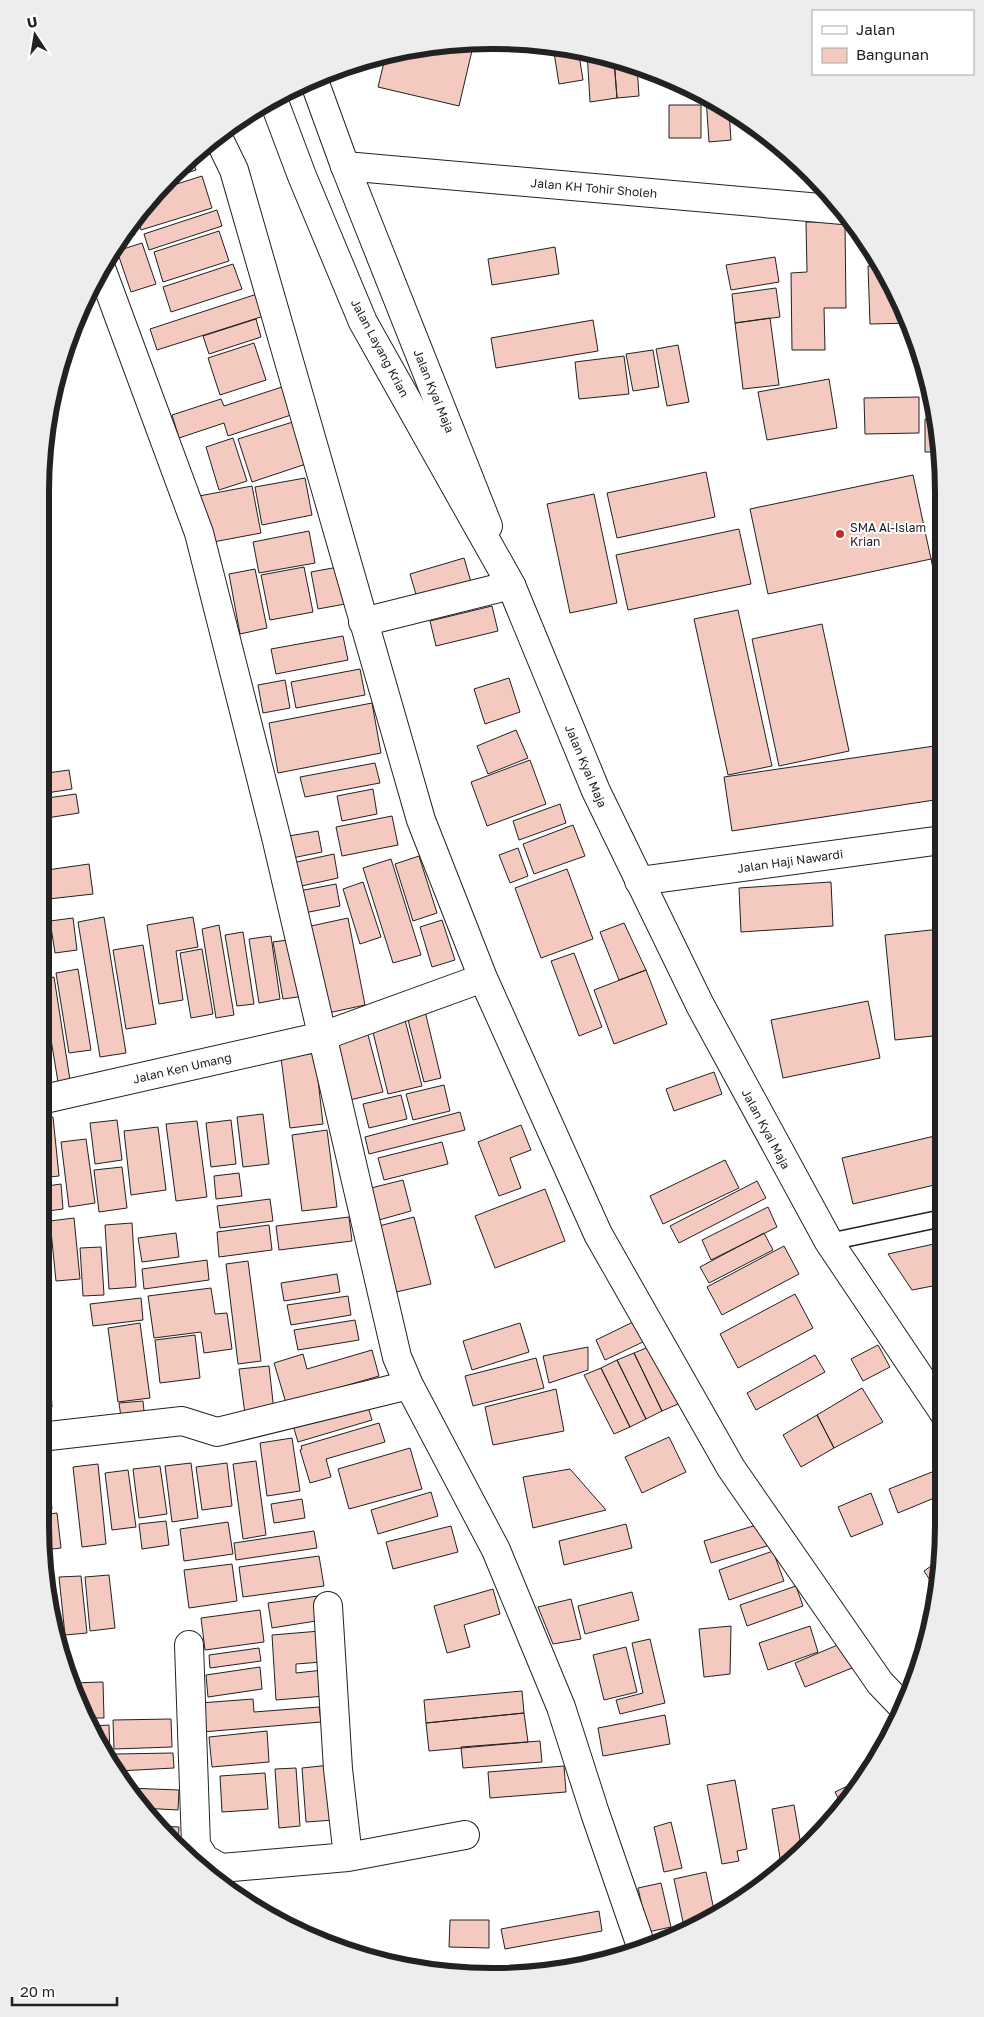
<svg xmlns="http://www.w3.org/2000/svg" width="984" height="2017" viewBox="0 0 984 2017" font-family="'Golos Text',sans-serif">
<rect width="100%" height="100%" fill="#fff"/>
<!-- building -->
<path fill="#f3c9c0" stroke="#222" d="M474,42L459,106L378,87L386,54L404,49Z
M553,46L578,49L583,80L559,84Z
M587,51L614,59L617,98L590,102Z
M614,59L637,66L639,96L617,98Z
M706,98L729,111L731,140L709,142Z
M669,105H701V138H669Z
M191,157L196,170L166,180L173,172Z
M202,176L212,208L141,230L137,216L158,190Z
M217,210L222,226L149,250L144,234Z
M806,222H845L846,308H824L825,350H792L791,273L807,272Z
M131,223L135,235L117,240Z
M219,231L229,261L163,282L154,252Z
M142,243L156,284L131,292L117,251Z
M555,247L559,274L492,285L488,259Z
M775,257L779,282L731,290L726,265Z
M233,264L242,289L171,312L163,287Z
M868,266H879L911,323L870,324Z
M776,288L780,317L735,323L732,294Z
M257,294L264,316L157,350L150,329Z
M770,318L779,385L743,389L735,323Z
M256,319L261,337L209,354L203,336Z
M593,320L598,351L496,368L491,338Z
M254,343L266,380L220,395L208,358Z
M678,345L689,402L667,406L656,349Z
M653,350L659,387L633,391L626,354Z
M624,356L629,394L579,399L575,362Z
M829,379L837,428L767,440L758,392Z
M285,386L294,414L228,436L224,423L179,438L172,415L221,399L224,406Z
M919,397V433L865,434L864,398Z
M925,419H936L940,433V452H925Z
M296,421L309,463L252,482L238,439Z
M233,438L247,481L219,490L206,447Z
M706,472L715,517L617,538L607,493Z
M913,475L931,559L768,594L750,509Z
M305,478L312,515L262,525L255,487Z
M252,486L261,533L208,543L199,496Z
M594,494L617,603L570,613L547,504Z
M739,529L751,584L628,610L616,555Z
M309,531L315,563L259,573L253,542Z
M941,557V606L931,559Z
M464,558L471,582L417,598L410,574Z
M304,567L313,612L270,620L261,575Z
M338,567L345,604L318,609L311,572Z
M255,569L267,628L240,634L229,574Z
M492,606L498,631L436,646L430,621Z
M738,610L772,766L728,775L694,619Z
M822,624L849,751L779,766L752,639Z
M343,636L348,660L276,674L271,649Z
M360,669L365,695L296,708L291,682Z
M509,678L520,712L485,724L474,689Z
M285,680L290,708L263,713L258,685Z
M372,703L381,753L278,773L269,723Z
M516,730L528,758L488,774L477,746Z
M941,745V799L732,831L724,777Z
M530,760L546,804L487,826L471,782Z
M375,763L380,783L305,797L300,777Z
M69,770L72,789L40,794V774Z
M373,789L377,814L342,821L337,796Z
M76,794L79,813L40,819V799Z
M560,804L566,823L519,840L513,821Z
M392,816L398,845L342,856L336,827Z
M573,825L585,856L534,874L523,844Z
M318,831L322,852L287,859L283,837Z
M518,848L528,876L510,883L499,855Z
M334,854L338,878L297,887L292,863Z
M419,856L437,913L413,921L395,864Z
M391,859L421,955L393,963L363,868Z
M89,864L93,894L40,900V871Z
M567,869L593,939L541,958L515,888Z
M363,882L381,937L360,944L343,889Z
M831,882L833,926L741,932L739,888Z
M336,884L340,906L304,913L299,891Z
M104,917L126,1053L100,1057L78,922Z
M193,917L198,947L176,951L183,1000L159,1004L147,925Z
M73,918L77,950L55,953L50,921Z
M348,918L365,1005L328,1013L311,926Z
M442,920L455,960L432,967L420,927Z
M624,923L646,970L619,980L600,932Z
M219,925L234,1015L216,1018L202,929Z
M940,929L942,1035L895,1040L885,935Z
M243,932L254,1004L237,1006L225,935Z
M271,936L280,999L259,1003L249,939Z
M295,939L305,996L283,999L273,942Z
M143,945L156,1024L126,1029L113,950Z
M202,949L213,1014L191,1018L180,953Z
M574,953L602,1027L579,1036L551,961Z
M78,969L91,1050L69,1053L56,973Z
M646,970L667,1024L614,1044L594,990Z
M54,977L70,1080L58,1082L41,979Z
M868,1001L880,1058L783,1078L771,1020Z
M425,1011L441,1078L424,1082L407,1016Z
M405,1020L422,1086L388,1094L372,1028Z
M367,1031L383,1092L350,1100L335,1039Z
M315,1053L323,1124L290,1128L281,1058Z
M714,1072L722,1094L674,1111L666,1089Z
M444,1085L450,1111L413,1120L406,1094Z
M401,1095L407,1119L369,1128L363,1104Z
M460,1112L465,1130L369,1154L365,1137Z
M263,1114L269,1164L243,1167L237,1117Z
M53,1117L59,1176L40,1178V1118Z
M117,1120L122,1160L95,1164L90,1123Z
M231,1120L236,1164L211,1167L206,1123Z
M197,1121L207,1197L176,1201L166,1124Z
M521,1125L531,1150L510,1158L521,1188L499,1196L478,1142Z
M158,1127L166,1190L131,1195L124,1131Z
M327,1130L337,1207L302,1211L292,1135Z
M943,1134V1183L853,1204L842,1158Z
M86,1139L95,1203L69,1207L61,1142Z
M442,1142L448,1164L384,1180L378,1158Z
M725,1160L739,1188L663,1224L650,1196Z
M122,1167L127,1208L99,1212L94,1170Z
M239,1173L242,1196L216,1199L214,1176Z
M403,1180L411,1211L379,1220L371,1188Z
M757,1181L766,1198L679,1243L670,1226Z
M61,1184L63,1209L40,1212V1187Z
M545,1189L565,1241L495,1268L475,1216Z
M270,1199L273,1221L220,1228L217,1206Z
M768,1207L777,1227L711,1260L702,1240Z
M349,1217L352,1241L279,1250L276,1226Z
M414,1217L431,1284L392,1293L375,1227Z
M74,1218L80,1279L56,1281L50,1221Z
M40,1219L44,1258H40Z
M132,1223L136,1287L109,1289L105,1225Z
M269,1225L272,1250L219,1257L217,1232Z
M176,1233L179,1257L142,1262L138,1238Z
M764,1233L773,1250L709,1283L700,1267Z
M943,1242V1284L912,1290L888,1254Z
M784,1246L799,1274L722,1315L707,1287Z
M101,1247L104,1295L83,1296L80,1248Z
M207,1260L209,1280L144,1289L142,1269Z
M248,1261L261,1361L238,1364L226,1264Z
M337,1274L340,1292L284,1301L281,1283Z
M40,1276H44L46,1315H40Z
M211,1288L215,1314L227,1313L232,1349L204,1353L201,1332L154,1338L148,1296Z
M795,1294L813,1328L738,1368L720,1334Z
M348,1296L351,1315L291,1325L287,1305Z
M141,1298L143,1320L93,1326L90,1304Z
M355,1320L359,1340L298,1350L294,1330Z
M635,1321L645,1341L605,1360L596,1340Z
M140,1323L150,1398L118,1402L108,1328Z
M520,1323L529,1352L472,1370L463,1341Z
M47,1332L52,1407L40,1408V1333Z
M195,1335L200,1378L160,1383L155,1340Z
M878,1345L890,1367L863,1381L851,1359Z
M651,1346L678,1404L662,1411L634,1353Z
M588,1347V1370L549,1383L543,1356Z
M372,1350L379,1376L286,1403L274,1363L303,1354L307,1369Z
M634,1353L662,1411L646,1419L617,1360Z
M815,1355L825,1372L756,1410L747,1393Z
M536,1358L544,1388L473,1406L465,1376Z
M617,1360L646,1419L630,1427L601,1368Z
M269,1366L274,1411L245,1414L239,1369Z
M601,1368L630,1427L614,1434L584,1375Z
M862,1388L883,1422L834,1448L817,1415Z
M556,1389L564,1431L493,1445L485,1407Z
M366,1400L372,1420L298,1442L292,1422Z
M143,1401L145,1421L122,1424L119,1403Z
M817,1415L834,1448L801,1467L783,1435Z
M379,1423L385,1442L326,1459L331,1477L310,1483L300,1450L302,1449L301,1446Z
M669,1437L686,1472L642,1493L625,1457Z
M292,1438L300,1491L267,1496L260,1443Z
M410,1448L422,1489L349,1509L338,1469Z
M256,1461L266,1535L243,1539L233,1464Z
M191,1463L198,1518L172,1522L165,1466Z
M227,1463L232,1506L202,1510L196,1467Z
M98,1464L106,1544L82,1547L73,1467Z
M48,1465L52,1509H40V1466Z
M160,1466L167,1514L139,1518L133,1469Z
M570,1469L606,1510L533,1528L523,1477Z
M128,1470L136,1527L112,1530L105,1473Z
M937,1470L944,1487V1494L898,1513L889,1489Z
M431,1492L438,1516L378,1534L371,1510Z
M871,1493L883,1524L851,1537L838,1507Z
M302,1499L305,1518L274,1523L271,1504Z
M57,1513L61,1548L44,1550L40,1515Z
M166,1521L169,1545L142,1549L139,1524Z
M228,1522L233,1554L184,1561L180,1529Z
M763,1523L770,1545L711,1563L704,1541Z
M626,1524L632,1548L564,1565L559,1541Z
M451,1526L458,1552L393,1569L386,1542Z
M314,1531L317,1548L236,1560L234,1543Z
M773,1551L784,1581L729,1600L719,1570Z
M319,1556L324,1586L243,1597L239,1567Z
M941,1559L937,1591L924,1571Z
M232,1564L237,1601L189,1608L184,1570Z
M109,1575L115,1628L90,1631L85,1577Z
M81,1576L87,1633L65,1635L59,1577Z
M50,1586H55L56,1621Z
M796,1586L803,1606L747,1626L740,1605Z
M493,1589L500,1614L464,1625L470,1647L447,1653L434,1606Z
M632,1592L639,1620L585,1634L578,1606Z
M318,1596L322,1620L272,1628L268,1603Z
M571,1599L581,1639L553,1644L538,1607Z
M260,1610L264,1642L205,1650L201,1618Z
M731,1626L730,1674L704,1677L699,1629Z
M810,1626L818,1652L768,1670L759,1643Z
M320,1631L322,1662L296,1664V1673L323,1670L325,1696L276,1700L272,1635Z
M650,1639L665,1703L620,1714L616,1700L643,1693L632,1643Z
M847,1641L857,1666L805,1687L795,1663Z
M626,1647L637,1692L604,1700L593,1655Z
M259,1648L261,1661L210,1668L209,1655Z
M260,1667L262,1689L208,1697L206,1675Z
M103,1682L104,1718H90L71,1683Z
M522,1691L524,1713L426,1723L424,1700Z
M253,1699L254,1712L319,1707L321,1722L202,1732L200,1703Z
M524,1713L528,1742L429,1751L426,1723Z
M665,1715L670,1744L603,1756L598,1728Z
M171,1719L172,1747L114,1749L113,1720Z
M109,1725L110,1757L94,1726Z
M267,1731L269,1762L212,1767L209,1737Z
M540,1741L542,1762L463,1768L461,1747Z
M173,1753L174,1768L118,1771L116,1768V1754Z
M330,1765L334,1820L306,1822L302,1768Z
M564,1766L566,1792L490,1798L488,1772Z
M296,1768L300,1826L279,1828L275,1769Z
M265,1773L268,1809L222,1812L220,1776Z
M735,1780L747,1849L737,1851L739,1861L722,1864L707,1785Z
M858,1781L842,1806L835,1792Z
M127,1788L179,1790L178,1810L141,1808Z
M794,1805L802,1851L782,1870L772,1809Z
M671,1822L682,1868L664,1872L654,1827Z
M158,1826L179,1827L178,1848Z
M706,1872L715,1915L683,1922L674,1879Z
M661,1883L671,1927L648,1932L638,1888Z
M599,1911L602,1931L505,1949L501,1929Z
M450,1920H489V1948L449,1947Z"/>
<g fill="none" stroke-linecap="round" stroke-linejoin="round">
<defs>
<path id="service" d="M829,1242L943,1218"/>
<path id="minor" d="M217,135L234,170L421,820L483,978L598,1234L731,1468L880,1683L904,1708
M345,166L843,210
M101,268L199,533L277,841L397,1357L409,1385L496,1550L561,1707L595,1813L641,1946
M363,622L511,585
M639,881L942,840
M40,1100L323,1036L483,978
M40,1437L182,1421L217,1432L409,1385
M189,1645L196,1845L205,1859L221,1868L348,1857L338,1769L328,1606
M348,1857L465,1835"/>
<path id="tertiary" d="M313,78L345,166L488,526"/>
<path id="primary" d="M273,99L302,176L363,322L511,585L596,791L700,1005L829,1242L944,1413"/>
</defs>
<!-- service casing -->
<use href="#service" stroke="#222" stroke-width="19"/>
<!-- minor casing -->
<use href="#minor" stroke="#222" stroke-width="30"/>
<!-- tertiary casing -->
<use href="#tertiary" stroke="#222" stroke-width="30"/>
<!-- primary casing -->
<use href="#primary" stroke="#222" stroke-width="30"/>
<!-- service -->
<use href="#service" stroke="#fff" stroke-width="16"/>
<!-- minor -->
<use href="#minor" stroke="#fff" stroke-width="28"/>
<!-- tertiary -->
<use href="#tertiary" stroke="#fff" stroke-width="28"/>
<!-- primary -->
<use href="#primary" stroke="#fff" stroke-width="28"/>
</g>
<!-- markers -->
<circle fill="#c62828" stroke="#fff" stroke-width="2" cx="840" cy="534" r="5"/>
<g text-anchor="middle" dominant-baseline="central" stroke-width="4" stroke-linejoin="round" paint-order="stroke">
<!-- street labels -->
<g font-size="12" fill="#222" stroke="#fff">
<text transform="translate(594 188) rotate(5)">Jalan KH Tohir Sholeh</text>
<text transform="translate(380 348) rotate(62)">Jalan Layang Krian</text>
<text transform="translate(434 391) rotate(68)">Jalan Kyai Maja</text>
<text transform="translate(586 766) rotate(67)">Jalan Kyai Maja</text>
<text transform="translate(790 861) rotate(-8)">Jalan Haji Nawardi</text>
<text transform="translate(182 1068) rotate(-13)">Jalan Ken Umang</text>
<text transform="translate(766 1129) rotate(62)">Jalan Kyai Maja</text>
</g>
<!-- poi labels -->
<g font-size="12" fill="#222" stroke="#fff" text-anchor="start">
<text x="850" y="527">SMA Al-Islam<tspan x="850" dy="14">Krian</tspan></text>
</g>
</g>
<!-- crop -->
<path d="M0 0H984V2017H0ZM492 49H492A443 443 0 0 1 935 492V1525A443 443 0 0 1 492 1968H492A443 443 0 0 1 49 1525V492A443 443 0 0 1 492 49Z" fill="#ededed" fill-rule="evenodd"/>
<path fill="none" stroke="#222" stroke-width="6" d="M492 49H492A443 443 0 0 1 935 492V1525A443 443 0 0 1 492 1968H492A443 443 0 0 1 49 1525V492A443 443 0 0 1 492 49Z"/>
<!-- legend -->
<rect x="812" y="10" width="162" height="65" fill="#ffffff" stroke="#a7a7a7"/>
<rect x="822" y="26" width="25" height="8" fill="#ffffff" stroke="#a7a7a7"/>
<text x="856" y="35" font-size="15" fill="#222222">Jalan</text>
<rect x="822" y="48" width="25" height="15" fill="#f3c9c0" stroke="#a7a7a7"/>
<text x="856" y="60" font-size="15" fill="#222222">Bangunan</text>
<!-- north arrow -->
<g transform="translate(35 35) rotate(348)" stroke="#ffffff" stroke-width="4" paint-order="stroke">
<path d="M0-4L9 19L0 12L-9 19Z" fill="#222222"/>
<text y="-8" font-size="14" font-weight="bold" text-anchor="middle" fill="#222222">U</text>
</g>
<!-- scale -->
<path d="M12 1997v8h105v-8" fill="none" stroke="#222222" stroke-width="2.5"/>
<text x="20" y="1997" font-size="15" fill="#222222" stroke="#ffffff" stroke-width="4" paint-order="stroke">20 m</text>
</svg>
